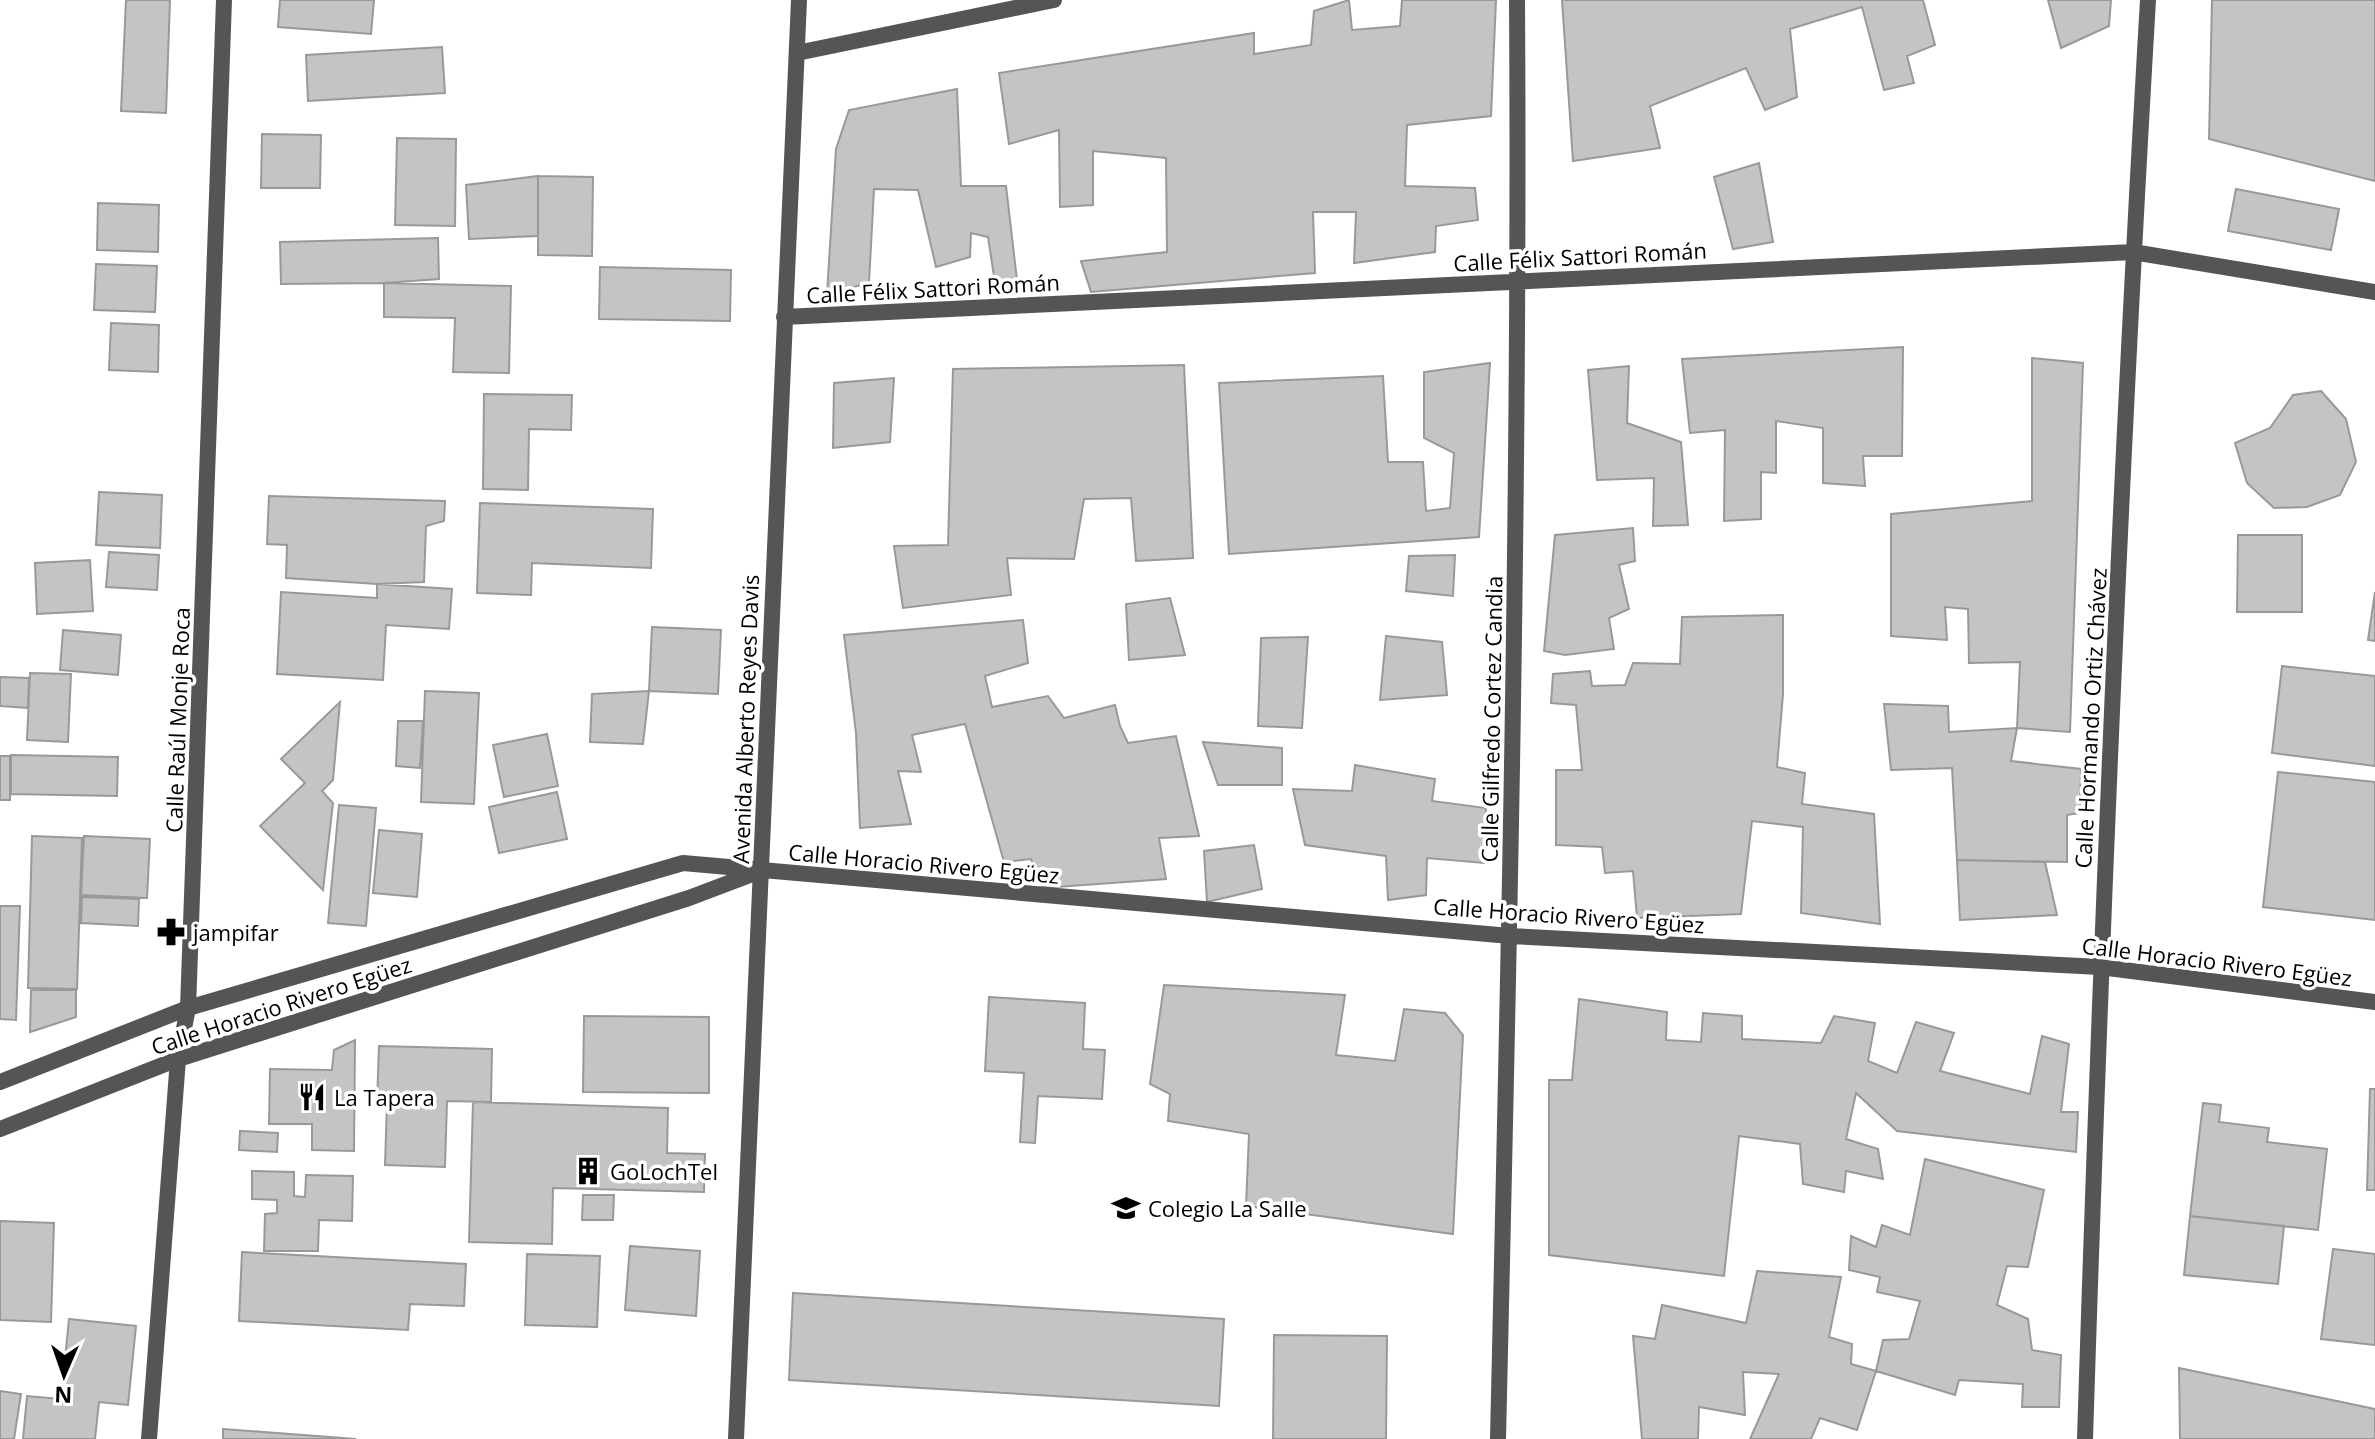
<svg xmlns="http://www.w3.org/2000/svg" width="2375" height="1439" viewBox="0 0 2375 1439" font-family="'Open Sans',sans-serif">
<rect width="100%" height="100%" fill="#fff"/>
<!-- building -->
<path fill="#c4c4c4" stroke="#999" stroke-width="2" d="M126,0H170L166,113L121,111Z
M280,0H374L371,34L278,27Z
M1349,0L1352,30L1400,26L1402,0H1496L1491,116L1407,125L1405,186L1475,188L1478,220L1436,226L1435,252L1354,263L1356,212H1313L1315,273L1091,292L1081,261L1167,252L1166,158L1093,151V205L1060,207L1059,130L1009,144L999,73L1254,33V54L1311,45L1314,11Z
M1562,0H1923L1935,45L1907,56L1914,83L1884,90L1862,7L1790,29L1797,97L1765,110L1746,68L1650,106L1660,148L1573,161Z
M2048,0H2111L2109,26L2061,48Z
M2212,0H2375V181L2209,139Z
M442,47L445,93L308,101L306,55Z
M957,89L961,186H1006L1017,280L995,283L988,237L971,233L970,257L936,267L918,190L874,189L869,283L827,294L836,149L849,110Z
M262,134L321,135L320,188H261Z
M397,138L456,139L455,226L395,225Z
M1759,163L1773,242L1733,249L1714,177Z
M538,176V236L469,239L466,185Z
M538,176L593,177L592,256L538,255Z
M2236,189L2339,209L2331,250L2228,231Z
M98,203L159,205L158,252L97,250Z
M438,238L439,279L384,283L281,284L280,242Z
M96,264L157,266L155,312L94,310Z
M600,267L731,270L730,321L599,319Z
M384,283L511,286L509,373L453,372L455,318L384,317Z
M111,323L159,325L158,372L109,370Z
M1903,347L1902,456H1863L1865,486L1823,483V428L1776,421V473L1761,472V519L1724,521L1725,430L1690,433L1682,359Z
M2032,358L2083,363L2070,732L2017,728L2020,662L1969,663L1968,609L1945,607L1947,640L1891,636V514L2032,501Z
M1490,363L1479,537L1229,554L1219,383L1383,376L1388,462H1423L1426,511L1450,508L1454,453L1424,438V372Z
M1184,365L1193,558L1136,561L1131,498L1084,499L1074,559L1007,558L1011,595L903,608L894,546L948,545L953,369Z
M1629,366L1627,423L1681,442L1688,525L1653,526L1654,478L1597,480L1588,370Z
M894,378L890,442L833,448L834,383Z
M2321,391L2346,419L2356,462L2340,495L2307,507L2274,508L2247,483L2235,443L2270,428L2293,395Z
M484,394L572,395L571,430L529,429L528,490L483,489Z
M99,492L162,495L160,548L96,545Z
M269,496L445,501L444,521L426,526L424,582L377,584L286,578L287,545L267,544Z
M480,503L653,509L651,568L532,563L531,595L477,593Z
M1633,528L1635,561L1619,565L1629,609L1609,618L1614,649L1565,655L1544,651L1555,535Z
M2238,535H2302V612H2237Z
M109,552L159,555L157,590L106,587Z
M1455,555L1453,596L1406,591L1409,556Z
M90,560L93,611L37,614L35,563Z
M377,584L452,589L449,629L386,625L383,680L277,674L281,592L377,598Z
M2375,592V641L2368,640Z
M1170,598L1185,655L1129,660L1126,604Z
M1783,615V694L1777,767L1805,773L1802,804L1874,814L1880,924L1801,913L1803,827L1752,821L1741,914L1637,918L1633,871L1605,873L1602,847L1556,845V770H1582L1576,705L1551,703L1553,674L1590,671L1592,686L1625,685L1633,663L1680,664L1682,617Z
M1023,620L1028,663L985,676L992,707L1048,696L1064,718L1115,705L1120,726L1128,743L1176,736L1199,836L1159,838L1166,879L1043,888L1031,859L1004,862L965,724L912,735L921,772L898,771L911,824L860,828L856,733L844,635Z
M652,627L721,630L718,694L649,691Z
M63,630L121,635L118,675L60,670Z
M1386,636L1442,642L1447,695L1380,700Z
M1308,637L1302,728L1258,726L1261,638Z
M2282,666L2375,676V766L2272,753Z
M30,673L71,674L68,742L27,740Z
M0,677L29,678L28,708L0,706Z
M425,691L479,693L474,804L421,802Z
M649,691L643,744L590,742L592,694Z
M340,702L333,780L322,791L333,803L323,890L260,826L305,783L281,759Z
M1884,704L1948,706L1949,732L2017,728L2011,761L2081,769L2080,813L2067,815V862L1957,860L1952,768L1891,770Z
M398,721H423L420,768L396,766Z
M547,734L558,786L504,797L493,745Z
M1203,742L1282,748V785H1218Z
M11,755L118,757L117,796L11,794Z
M0,756H10V800H0Z
M1355,765L1435,779L1432,801L1486,808L1484,863L1427,858L1426,895L1388,900L1386,856L1305,845L1293,789L1352,791Z
M2278,772L2375,782V920L2263,907Z
M557,792L567,839L499,853L489,807Z
M339,805L376,808L366,926L328,923Z
M379,830L422,834L417,897L373,893Z
M32,836L82,838L77,989L28,988Z
M84,836L150,839L147,898L81,895Z
M1254,845L1262,889L1207,902L1204,851Z
M1957,860L2045,862L2057,915L1960,920Z
M82,897L139,899L138,926L81,923Z
M0,906H20L16,1020L0,1019Z
M1164,985L1345,995L1336,1055L1395,1061L1404,1009L1445,1013L1463,1035L1453,1234L1246,1206L1249,1134L1168,1121L1170,1094L1150,1084Z
M31,990H76V1017L30,1032Z
M989,997L1085,1003L1083,1049L1105,1050L1102,1099L1038,1096L1035,1143L1020,1142L1024,1073L985,1071Z
M1579,999L1667,1012L1666,1040L1701,1042L1703,1013L1742,1016V1039L1821,1043L1834,1016L1875,1023L1868,1061L1897,1073L1916,1022L1954,1033L1940,1071L2030,1094L2042,1036L2069,1044L2061,1112H2078L2076,1152L1897,1131L1856,1093L1846,1139L1878,1149L1883,1179L1846,1171L1844,1192L1803,1184L1800,1144L1739,1136L1724,1276L1549,1255V1080H1572Z
M584,1016L709,1017V1093L583,1092Z
M355,1040L354,1151L312,1150V1124H269L270,1069L332,1070L334,1050Z
M379,1046L492,1049L491,1102L447,1101L445,1167L385,1165L387,1104H377Z
M2370,1089H2375V1190H2367Z
M473,1102L668,1108L667,1153L705,1154L704,1192L553,1188L552,1244L469,1242Z
M2203,1103L2221,1105L2219,1122L2269,1128L2267,1142L2327,1149L2318,1230L2190,1216Z
M240,1131L278,1133L277,1152L239,1150Z
M1925,1159L2044,1190L2028,1267L2007,1266L1997,1305L2028,1319L2032,1350L2061,1355L2059,1407H2022L2023,1384L1959,1380L1955,1395L1876,1371L1883,1340L1909,1339L1920,1301L1877,1292L1880,1277L1849,1270L1851,1236L1876,1247L1882,1225L1910,1235Z
M252,1171L294,1172V1196L305,1197L306,1175L353,1176L352,1221L319,1220L318,1251H264L265,1214L277,1213V1200L252,1199Z
M583,1195H614L613,1220H582Z
M2190,1216L2284,1226L2278,1284L2184,1275Z
M0,1221L54,1223L51,1322L0,1320Z
M630,1246L700,1251L696,1316L625,1310Z
M2333,1249L2375,1254V1345L2321,1339Z
M242,1252L466,1264L464,1306L410,1304L408,1330L239,1321Z
M527,1254L600,1256L597,1327L525,1325Z
M1757,1271L1841,1277L1829,1337L1852,1344L1851,1364L1876,1371L1857,1430L1820,1418L1811,1439H1750L1779,1374L1743,1372L1745,1415L1699,1407L1698,1439H1642L1633,1336L1655,1339L1662,1305L1746,1323Z
M793,1293L1224,1319L1219,1406L789,1380Z
M69,1319L136,1326L128,1405L99,1402L95,1439H23L27,1396L61,1399Z
M1274,1335L1387,1336L1386,1439H1273Z
M2179,1368L2375,1409V1439H2180Z
M0,1391L21,1394L14,1439H0Z
M223,1429L356,1439H223Z"/>
<g fill="none" stroke-linecap="round" stroke-linejoin="round">
<!-- street -->
<path stroke="#555" stroke-width="16" d="M797,53L1054,0
M784,317L2133,252L2375,292
M0,1082L188,1008L683,863L1510,936L2100,967L2375,1002
M0,1129L178,1059L689,898L755,873
M149,1439L178,1059L188,1008L224,0
M736,1439L799,0
M1498,1439C1509,959 1520,480 1517,0
M2085,1439C2100,959 2120,479 2148,0"/>
</g>
<!-- icons -->
<defs>
<symbol id="pharmacy-bare" viewBox="-9 -9 18 18"><path d="M-2-6h4v4h4v4h-4v4h-4v-4h-4v-4h4Z" fill="#000" stroke="#fff" stroke-width="2.5" paint-order="stroke"/></symbol>
<symbol id="restaurant-bare" viewBox="-9 -9 18 18"><path d="M-5-6h1v4h1v-4h1v4h1v-4h1v5L-1.5 .5V6h-2V.5L-5-1ZM5-6V6H3V1.5H1.5Q1.5-4 5-6Z" fill="#000" stroke="#fff" stroke-width="2.5" paint-order="stroke"/></symbol>
<symbol id="building-bare" viewBox="-9 -9 18 18"><path d="M-4-6H4V6H1V3H-1V6H-4ZM-2.5-4.3h1.7v1.8h-1.7ZM.8-4.3h1.7v1.8H.8ZM-2.5-1h1.7V.8h-1.7ZM.8-1h1.7V.8H.8Z" fill="#000" stroke="#fff" stroke-width="2.5" paint-order="stroke"/></symbol>
<symbol id="school-bare" viewBox="-9 -9 18 18"><path d="M0-5L7-2L0 1L-7-2ZM-4 1L0 2.5L4 1V4Q0 6-4 4Z" fill="#000" stroke="#fff" stroke-width="2.5" paint-order="stroke"/></symbol>
</defs>
<g fill-rule="evenodd">
<use href="#pharmacy-bare" x="151" y="912" width="40" height="40"/>
<use href="#restaurant-bare" x="292" y="1077" width="40" height="40"/>
<use href="#building-bare" x="568" y="1151" width="40" height="40"/>
<use href="#school-bare" x="1106" y="1188" width="40" height="40"/>
</g>
<g text-anchor="middle" dominant-baseline="central" stroke-width="7" stroke-linejoin="round" paint-order="stroke">
<!-- street labels -->
<g font-size="22" fill="#000" stroke="#fff">
<text transform="translate(1580 256) rotate(-3)">Calle Félix Sattori Román</text>
<text transform="translate(933 288) rotate(-3)">Calle Félix Sattori Román</text>
<text transform="translate(2090 718) rotate(-87)">Calle Hormando Ortiz Chávez</text>
<text transform="translate(745 719) rotate(-88)">Avenida Alberto Reyes Davis</text>
<text transform="translate(1491 719) rotate(-89)">Calle Gilfredo Cortez Candia</text>
<text transform="translate(177 720) rotate(-88)">Calle Raúl Monje Roca</text>
<text transform="translate(924 863) rotate(5)">Calle Horacio Rivero Egüez</text>
<text transform="translate(1569 915) rotate(4)">Calle Horacio Rivero Egüez</text>
<text transform="translate(2217 961) rotate(7)">Calle Horacio Rivero Egüez</text>
<text transform="translate(281 1005) rotate(-18)">Calle Horacio Rivero Egüez</text>
</g>
<!-- poi labels -->
<g font-size="22" fill="#000" stroke="#fff" text-anchor="start">
<text x="193" y="932">jampifar</text>
<text x="334" y="1097">La Tapera</text>
<text x="610" y="1171">GoLochTel</text>
<text x="1148" y="1208">Colegio La Salle</text>
</g>
</g>
<!-- north arrow -->
<g transform="translate(64 1375) rotate(182)" stroke="#ffffff" stroke-width="6" paint-order="stroke">
<path d="M0-6L14 30L0 20L-14 30Z" fill="#000000"/>
<text y="-12" font-size="22" font-weight="bold" text-anchor="middle" fill="#000000">N</text>
</g>
</svg>
